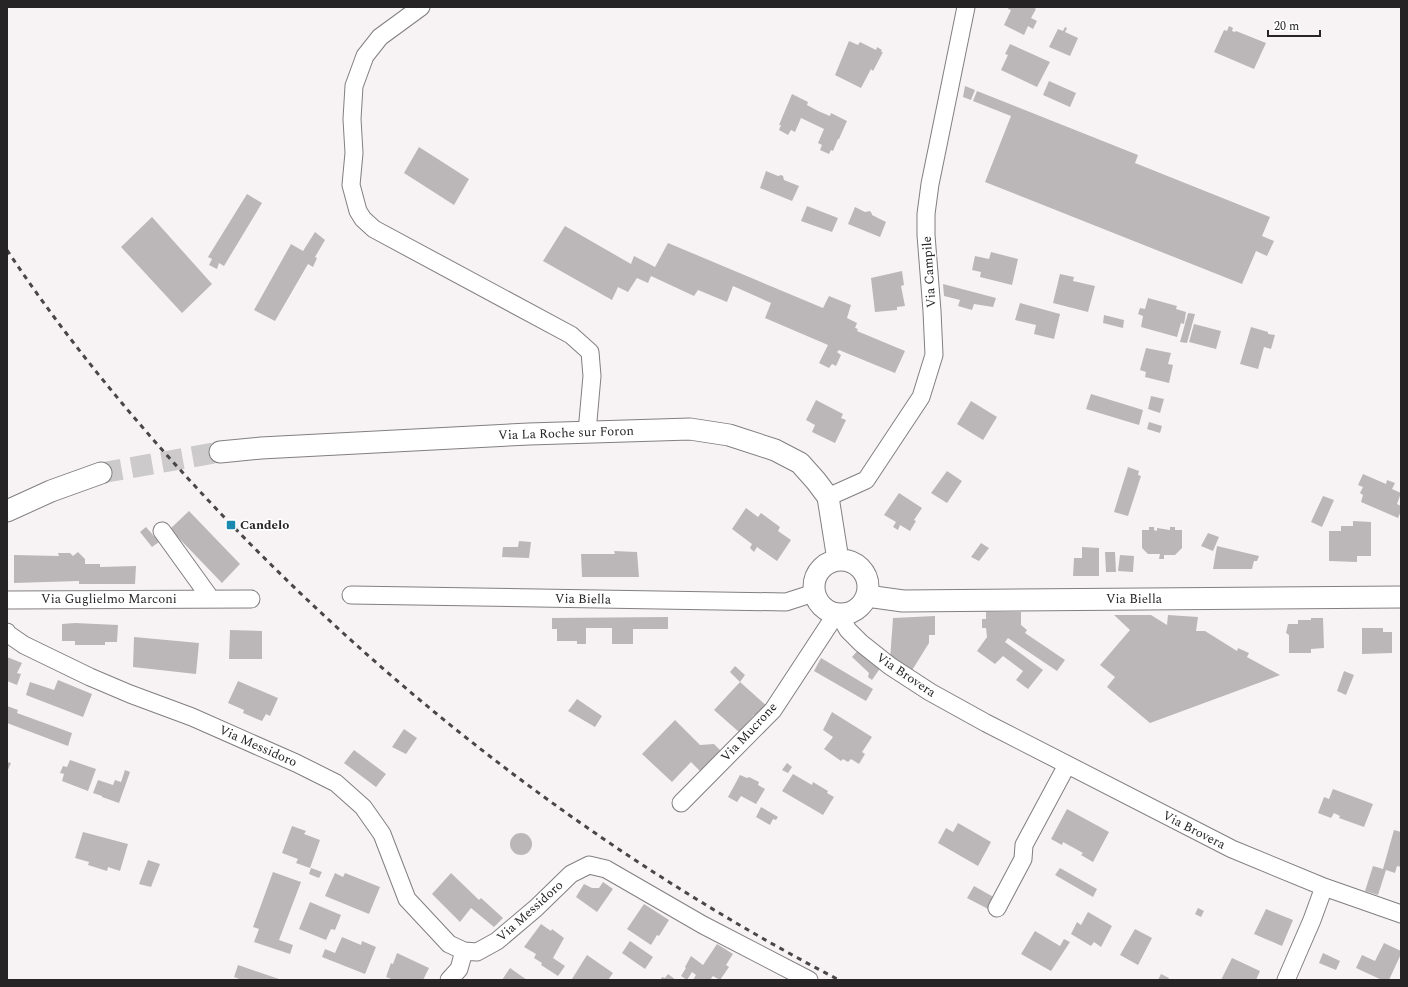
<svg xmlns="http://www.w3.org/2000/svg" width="1408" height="987" viewBox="0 0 1408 987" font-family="Spectral,serif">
<rect width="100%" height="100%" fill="#f7f3f4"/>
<!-- building -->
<path fill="#bbb7b8" d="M1009,7H1033L1036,9L1031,18L1037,21L1033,29L1028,26L1024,35L1004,25L1011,10L1008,9Z
M1229,26L1233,28L1232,31L1235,32L1236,31L1266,43L1254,69L1214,52L1224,30L1227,31Z
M1065,27L1067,28L1065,32L1078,38L1070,56L1049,47L1058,29L1063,31Z
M849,41L858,45L860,42L876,50L877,47L882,50L881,52H883L873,71L871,69L861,88L835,75Z
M1010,44L1050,62L1037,87L1001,70L1008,55L1005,54Z
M1049,81L1076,93L1070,107L1043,95Z
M965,86L975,90L971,100L963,97Z
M977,91L1138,155L1135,163L1270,217L1262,236L1274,241L1267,256L1256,251L1242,284L985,182L1011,116L973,101Z
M792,94L808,102L807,105L818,111L830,116L831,113L847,121L839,139H838L833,151L831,150L829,154L820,150L822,145L818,143L824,129L801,118L795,132L791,130L788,135L779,130L781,125H779Z
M419,147L469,179L454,205L404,173Z
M766,171L778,176L781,175L783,176L784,180L799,186L792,201L760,188Z
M247,194L262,203L224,266L219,263L217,269L209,265L212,259L208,257Z
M807,206L838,218L832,232L801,221Z
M855,207L865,212L870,211L872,214V215L886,222L880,237L848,224Z
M152,217L212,284L182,313L121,247Z
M565,226L631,264L634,256L655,267L668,243L823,308L829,296L851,305L847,318L857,323L855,328L858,329L857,331L905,351L895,373L839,350L837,352L841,355L836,366L832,364L829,368L819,363L828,345L765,318L771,303L733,286L727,302L698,290L694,296L651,276L648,283L637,278L628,292L618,287L612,300L543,261Z
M315,232L325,240L315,257L317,258L313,267L308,264L275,321L254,310L291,244L303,251Z
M991,252L1018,259L1012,285L980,277L981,272L972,270L975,256L989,259Z
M902,271L904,285L901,286L905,306L897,307V310L875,312L871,278Z
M1060,274L1074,277L1073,281L1095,286L1088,312L1053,303Z
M943,284L996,298L993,307L974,304L972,310L958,306L960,300L944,296Z
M1148,298L1177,306L1176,309L1186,312L1184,324L1181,323L1177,337L1141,327L1143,316L1138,314L1140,308L1145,309Z
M1020,303L1060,314L1054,339L1034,334L1036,325L1015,320Z
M1188,313L1195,314L1187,343L1180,342Z
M1104,315L1124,320L1123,328L1103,323Z
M1194,324L1221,331L1216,349L1189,342Z
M1251,327L1268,332V334L1275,335L1271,349L1264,347L1258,369L1240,364Z
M1146,348L1171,353L1168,364L1173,365L1169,383L1145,377L1146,372L1140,370Z
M1091,394L1143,410L1139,425L1086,409Z
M1151,396L1164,399L1160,413L1148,409Z
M816,400L843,414L841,418L846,420L835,443L812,432L815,425L806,420Z
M971,401L997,417L983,440L957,424Z
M1149,422L1162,426L1160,433L1147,429Z
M1128,467L1139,471L1138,475L1141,476L1128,516L1114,512Z
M947,471L962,481L947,503L931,493Z
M1363,474L1386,484L1387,480L1395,483L1392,489L1401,493L1397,504L1401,506V511L1398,518L1361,502L1363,495L1360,493L1363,487L1358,485Z
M899,493L922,508L914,520L916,521L910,531L900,525L898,530L893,527L896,522L884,515Z
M1323,496L1334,500L1322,527L1311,522Z
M746,508L758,517L761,513L780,527L778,531L791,540L777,561L757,547L754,552L750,548L752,544L732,529Z
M189,511L240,564L222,583L170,529Z
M1353,521L1371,522V556H1357V562L1329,561V531H1341V526H1353Z
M146,527L159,542L152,547L140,532Z
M1149,527H1154V530L1157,531V528L1170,530V527H1175V530H1182V548L1175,555H1164V559H1159L1160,554H1148L1142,548V530H1149Z
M1208,533L1219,537L1213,551L1201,546Z
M519,541L531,542L529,558L502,557L503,547H518Z
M981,543L989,548L979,561L971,557Z
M1217,546L1259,556L1257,561H1254L1252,569H1213Z
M1082,547L1099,548V576H1073L1074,558H1082Z
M614,551L637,552L639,577H582L581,554H615Z
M78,552L85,559V564H100V567L136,566L135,584H79V581L14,583V555L59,556L58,553H70L73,556Z
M1105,552H1115L1116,572H1106Z
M1120,555L1134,556L1133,572L1118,571Z
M986,612H1021V625L1027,630L1025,633L1065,660L1057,671L1008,638L1005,642L1043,670L1028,689L1016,680L1023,671L1003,656L995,664L977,651L987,637L986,628H982V619H986Z
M1114,615H1151L1167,625L1168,615L1198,617L1196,631H1205L1237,651L1238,648L1249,653L1247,657L1280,675L1150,723L1107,687L1115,677L1100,665L1130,630Z
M935,616V635H929V643L911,672L890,660L893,618Z
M668,617V629H633V644H612V628H586V644H577V641H557V629H552V618Z
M1311,618H1323L1324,648L1311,649V653H1289V635L1286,633L1288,624H1298V620H1311Z
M75,623L118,625L117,642H105V645H75V641H62V624Z
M1362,628H1383V632H1392V653L1362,654Z
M230,630L262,631V659H229Z
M134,637L199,643L196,674L133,667Z
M859,649L881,667L872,680L868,677L869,673L852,657Z
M7,657L22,663L17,673L21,674L17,685L7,681Z
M821,658L873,689L866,701L814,671Z
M735,666L745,675L740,682L730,672Z
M1344,671L1354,675L1346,695L1337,691Z
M58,680L92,694L83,717L26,695L30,682L54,690Z
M238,681L278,698L270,716L266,714L262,721L243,713L244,710L228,703Z
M740,682L768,707L759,718L754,715L739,732L714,710Z
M577,699L602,716L595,727L568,711Z
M7,706L18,710L17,713L72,733L68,746L7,723Z
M832,712L872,737L862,752L865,754L859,764L851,759L848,762L843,759L841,761L824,749L833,737L823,730Z
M675,720L700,745L714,744L722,752L703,774L691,762L672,782L642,754Z
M404,729L417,738L406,754L392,747Z
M354,750L386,774L376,787L344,763Z
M70,760L96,769L88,791L62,781L64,774L60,773L63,766L67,767Z
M7,762L11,763L7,772Z
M787,763L792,767L788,773L782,770Z
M125,770L130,772L119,803L102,797V796L93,793L98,780L113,785L115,780L121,782Z
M793,774L812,785L813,782L828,791L827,793L834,797L823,815L782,791Z
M740,775L747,778L749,777L759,782L758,785L765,789L756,804L741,796L737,802L728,797Z
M1333,789L1373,804L1364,827L1339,818L1340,816L1334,813L1331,818L1318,813L1324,797L1329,799Z
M761,807L778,817L776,820L773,819L770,825L756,817Z
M1067,809L1109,832L1093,862L1081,855L1083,853L1063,842L1062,845L1051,839Z
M958,823L991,842L978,866L938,843L946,828L953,832Z
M292,826L306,831L304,834L320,840L310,868L296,863L298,859L282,853Z
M1394,830L1401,832V867L1397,866L1395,873L1386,870L1378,895L1365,891L1373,866L1383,869Z
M83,832L128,844L120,871L108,867L107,871L88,865L89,862L75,858Z
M510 844a11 11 0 1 1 22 0a11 11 0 1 1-22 0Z
M148,860L160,864L151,887L139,884Z
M311,868L322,872L319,878L309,874Z
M1060,868L1097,889L1093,897L1055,875Z
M273,872L301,882L279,940L293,945L290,954L254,942L259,929L253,927Z
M335,873L343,877L345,873L380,887L369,914L325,896Z
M451,873L479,900L481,898L503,918L494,927L471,908L460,922L432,894Z
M603,882L613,889L597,912L576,897L584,884L592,888H599Z
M974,886L997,899L992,911L967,898Z
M310,902L341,915L335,930L331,929L326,940L299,929Z
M644,904L669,920L659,936L657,935L651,945L627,929Z
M1198,908L1204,911L1201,917L1195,914Z
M1266,909L1293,920L1282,946L1254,934Z
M1088,912L1112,926L1101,947L1094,942L1091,946L1071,934L1077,922L1081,925Z
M541,924L551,931L552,929L564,938L553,958L565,966L558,976L541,965L542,963L534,958L536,954L524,947Z
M1135,929L1152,938L1138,965L1120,955Z
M1035,931L1060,946L1064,939L1070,942L1051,971L1021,954Z
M342,937L361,945L362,941L376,947L365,974L322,957L325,949L335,953Z
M630,941L653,957L645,969L622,953Z
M1384,943L1401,951V954L1389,980H1382L1356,968L1362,955L1375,961Z
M717,944L733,954L726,965L729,967L720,980L713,976L710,980H693L696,975L692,972L687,980L681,976L686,968L685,967L691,956L703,965Z
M397,953L429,968L423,980H394L386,977L391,963L393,964Z
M1323,953L1340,961L1336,970L1319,963Z
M587,955L613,973L608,980H574L572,979Z
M1232,958L1260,971L1256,980H1221Z
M238,965L282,980H242L234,977Z
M510,968L527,980H502Z
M668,974L676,980L661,979L662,977L665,978Z
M1161,974L1169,978L1168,980H1158Z"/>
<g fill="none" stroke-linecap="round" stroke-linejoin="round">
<!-- tertiary-tunnel -->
<path stroke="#cdcacb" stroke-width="21" stroke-dasharray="21 10" stroke-linecap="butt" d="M101,473L220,452"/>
<defs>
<path id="minor" d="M421,7L380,37L365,56L354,86L352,119L354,153L351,185L358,211L363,219L374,229L571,335L590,352L592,376L587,432
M828,497L866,480L921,397L934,355L932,311L926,235V214L930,184L938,145L966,7
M162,531L211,599
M351,595L786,602L814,593
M7,600L251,599
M844,615V623L848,630L861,643L890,666L930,692L986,723L1232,849L1324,887L1401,914
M7,632L8,634L24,645L90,677L130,694L192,717L296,763L336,783L363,807L382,834L407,899L449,944L464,951L477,952L497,941L536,908L571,874L589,865L606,869L703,925L809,980
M681,803L773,710L836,614
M997,908L1023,859L1024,845L1067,765
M449,980L459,969L464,951
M1286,980L1312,920L1324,887"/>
<path id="tertiary" d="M220,452L261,448L529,434L690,429L729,435L775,450L800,463L816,481L828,497L838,560
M7,511L51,491L101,473
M814 587a27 27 0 1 1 54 0a27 27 0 1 1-54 0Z
M867,596L903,601L1401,597"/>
</defs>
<!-- minor casing -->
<use href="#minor" stroke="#827f80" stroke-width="19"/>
<!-- tertiary casing -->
<use href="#tertiary" stroke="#827f80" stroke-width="23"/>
<!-- minor -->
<use href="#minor" stroke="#fff" stroke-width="17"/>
<!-- tertiary -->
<use href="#tertiary" stroke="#fff" stroke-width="21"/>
<!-- rail -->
<path stroke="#484647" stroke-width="3" stroke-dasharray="5 5" stroke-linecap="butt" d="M7,250C66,339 135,422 207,499C389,693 603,857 839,980"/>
</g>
<!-- markers -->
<rect fill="#1989af" stroke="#fff" stroke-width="1.5" x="226" y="520" width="10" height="10" rx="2"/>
<g text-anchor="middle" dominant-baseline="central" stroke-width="3" stroke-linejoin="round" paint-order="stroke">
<!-- street labels -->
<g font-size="13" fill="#262425" stroke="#fff">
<text transform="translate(929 272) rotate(-94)">Via Campile</text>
<text transform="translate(566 433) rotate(-2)">Via La Roche sur Foron</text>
<text x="109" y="599">Via Guglielmo Marconi</text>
<text transform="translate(583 599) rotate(1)">Via Biella</text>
<text x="1134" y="599">Via Biella</text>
<text transform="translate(906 675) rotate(34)">Via Brovera</text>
<text transform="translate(749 732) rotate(-47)">Via Mucrone</text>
<text transform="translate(258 746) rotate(24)">Via Messidoro</text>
<text transform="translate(1194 830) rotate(27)">Via Brovera</text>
<text transform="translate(530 911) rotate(-42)">Via Messidoro</text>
</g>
<!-- poi labels -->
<g font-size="13" font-weight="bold" fill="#262425" stroke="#fff" text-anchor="start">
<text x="240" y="525">Candelo</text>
</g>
</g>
<!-- border -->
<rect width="1408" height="987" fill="none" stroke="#262425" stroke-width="16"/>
<!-- scale -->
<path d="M1268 30v6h52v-6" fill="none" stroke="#262425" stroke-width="2"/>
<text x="1274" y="30" font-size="12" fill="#262425" stroke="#ffffff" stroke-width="3" paint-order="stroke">20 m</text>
</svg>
